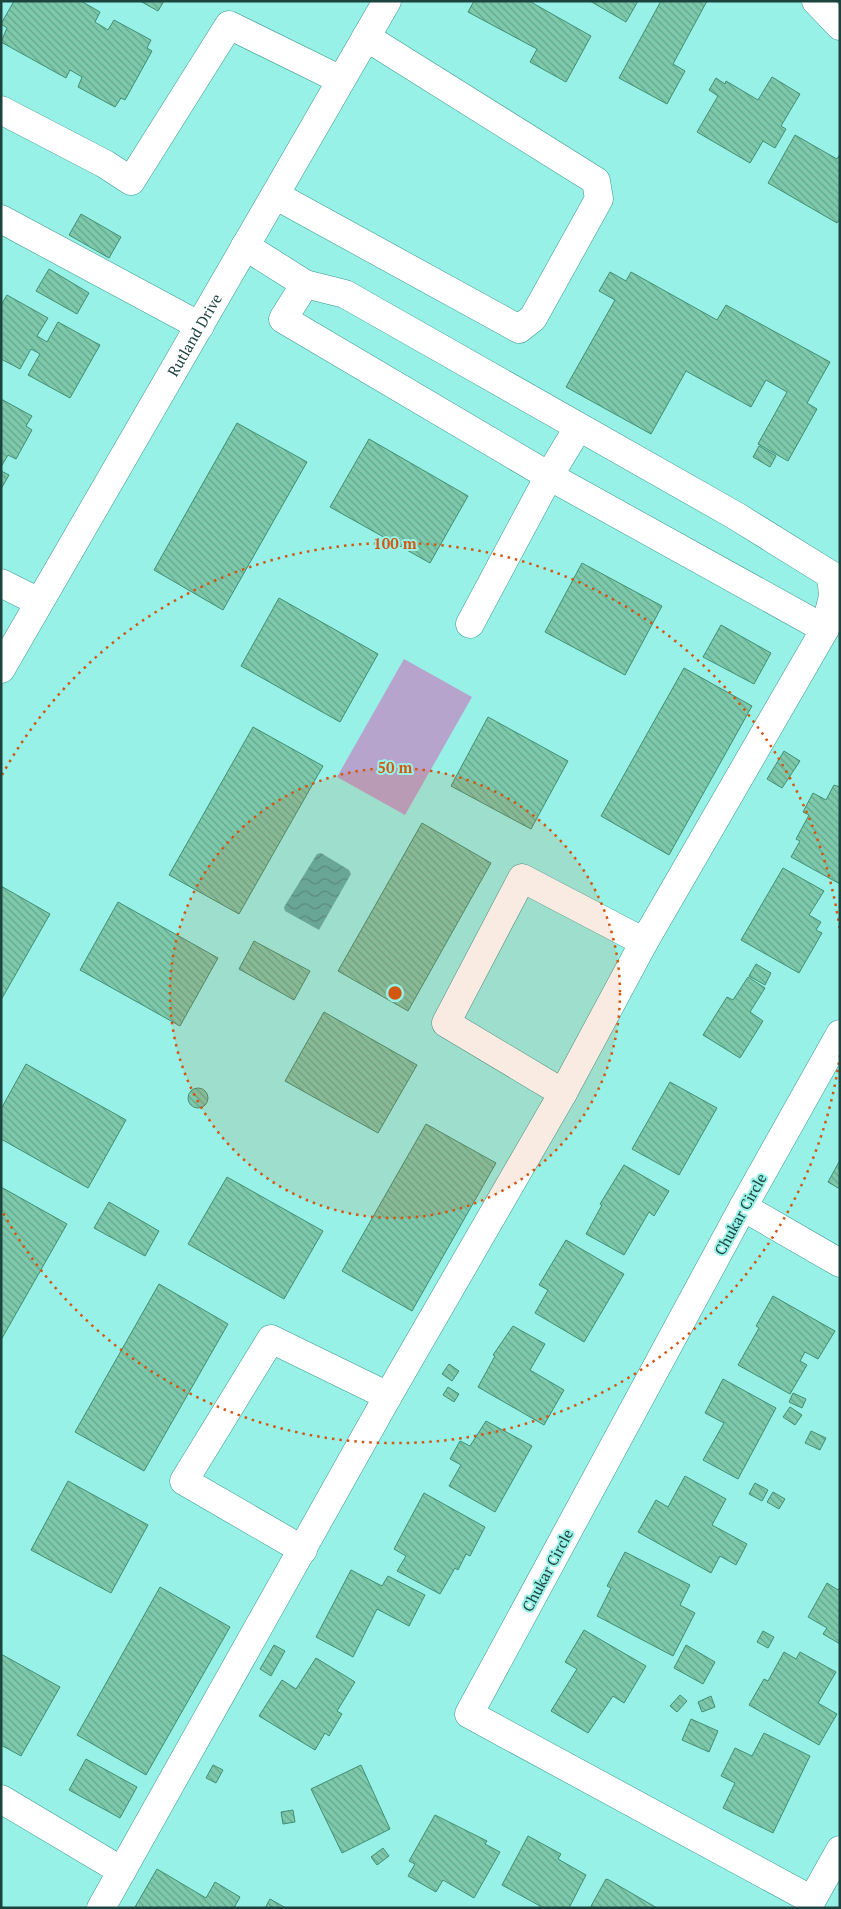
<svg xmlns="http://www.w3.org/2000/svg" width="841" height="1909" viewBox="0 0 841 1909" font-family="'PT Serif',serif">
<defs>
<pattern id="water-waves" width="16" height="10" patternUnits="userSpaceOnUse" patternTransform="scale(1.25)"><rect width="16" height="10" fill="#5bb1a8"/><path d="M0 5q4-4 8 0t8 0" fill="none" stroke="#4b928a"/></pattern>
<pattern id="building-back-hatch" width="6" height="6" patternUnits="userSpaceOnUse" patternTransform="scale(1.25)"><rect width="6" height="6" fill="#7dc9ab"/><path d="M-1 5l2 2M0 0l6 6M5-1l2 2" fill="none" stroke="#66a58d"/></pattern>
</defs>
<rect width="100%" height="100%" fill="#97f1e7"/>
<!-- pitch -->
<path fill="#b7a4cc" d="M404,659L472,697L405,815L337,777Z"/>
<!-- water -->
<path fill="url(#water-waves)" d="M321,853L349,870L351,874L319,930L285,911L284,907L317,854Z"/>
<!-- building -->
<path fill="url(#building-back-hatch)" stroke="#428e72" d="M14,1H81L100,12L95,22L108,30L114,20L151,40L147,48L152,51L125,100L121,98L115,107L78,87L82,77L70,70L66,78L1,42L7,28L1,24Z
M140,1H164L158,11Z
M474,1H529L591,36L566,82L530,62L537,49L468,12Z
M590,1H638L626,22Z
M661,1H707L673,64L685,71L667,104L619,78Z
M772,77L800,94L781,126L786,129L775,148L763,141L750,163L697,132L718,96L709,90L716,78L725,84L726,81L758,100Z
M795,135L837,159L840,154V218L837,223L768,183Z
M81,214L121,237L109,258L69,235Z
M49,269L89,293L77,314L36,291Z
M610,272L626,281L631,272L717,320L726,305L830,362L807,403L817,409L788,461L758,444L787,392L766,380L751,407L686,371L651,434L566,387L615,300L599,291Z
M7,295L48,318L37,336L47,342L58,322L100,345L70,398L28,375L40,354L31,349L20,369L1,359V305Z
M1,399L32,416L26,426L32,430L16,459L8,455L1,467Z
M237,423L307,462L223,610L154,570Z
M369,439L468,496L430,563L330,507Z
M759,446L776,456L770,467L753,457Z
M1,471L9,475L1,489Z
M582,563L662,606L625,675L545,632Z
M279,598L378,654L340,722L241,666Z
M721,625L771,653L754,684L703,657Z
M684,668L752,706L669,855L601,816Z
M488,717L568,761L531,829L451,786Z
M253,727L323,766L239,914L169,875Z
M784,751L800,761L782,788L767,779Z
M834,785L840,787V884L791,857L800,841L796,839L809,815L803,812L813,793L826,800Z
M422,823L491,863L408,1011L338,971Z
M783,868L824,891L809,915L821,922L816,930L822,933L799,973L741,940Z
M1,886L50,914L1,1000Z
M118,902L218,958L180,1026L80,970Z
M254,941L310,971L294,1000L239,969Z
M756,964L771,973L765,985L749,976Z
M748,977L765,988L750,1012L763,1021L740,1058L703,1035L727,997L733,1000Z
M324,1012L417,1065L378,1133L285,1081Z
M26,1064L126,1120L88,1188L1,1139V1109Z
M670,1082L717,1108L679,1175L632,1149Z
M188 1098a10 10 0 1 1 20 0a10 10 0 1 1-20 0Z
M426,1124L496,1163L412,1311L342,1271Z
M840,1160V1189L828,1182Z
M624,1165L669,1191L654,1216L649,1212L624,1255L586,1234L602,1205L600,1204Z
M227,1177L323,1231L284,1299L188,1244Z
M1,1187L67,1224L1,1340Z
M109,1202L159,1231L145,1256L94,1228Z
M566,1240L624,1274L584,1342L535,1313L548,1290L539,1285Z
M159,1284L228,1324L144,1471L75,1432Z
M773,1296L835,1331L818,1359L805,1352L800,1361L807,1365L790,1394L738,1365L759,1328L756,1326Z
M513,1326L545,1344L530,1370L564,1390L544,1425L478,1387L495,1356L493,1355Z
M449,1364L459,1371L452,1381L442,1374Z
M723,1379L776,1408L738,1479L703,1460L724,1423L705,1413Z
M448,1387L459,1394L454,1402L443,1395Z
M793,1393L806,1399L802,1408L789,1402Z
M790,1407L802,1415L795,1425L783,1417Z
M486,1421L532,1446L495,1512L449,1486L461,1465L450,1459L460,1441L470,1446Z
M811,1431L826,1438L820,1450L805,1443Z
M685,1476L726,1499L712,1525L747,1544L736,1565L720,1556L711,1573L638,1532L656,1500L668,1507Z
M68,1481L148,1525L111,1593L31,1550Z
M755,1483L768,1490L762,1501L749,1494Z
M773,1492L785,1499L779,1509L767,1502Z
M424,1493L485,1527L470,1556L466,1554L458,1570L455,1568L440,1594L397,1571L406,1556L394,1549Z
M625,1552L690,1585L680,1605L695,1613L673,1656L597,1616L611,1588L607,1586Z
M351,1570L382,1586L388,1576L425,1595L409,1626L377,1609L353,1657L316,1637Z
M827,1583L838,1590L840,1587V1644L823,1634L827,1628L808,1617Z
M160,1587L230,1627L146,1775L77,1735Z
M584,1630L646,1666L624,1703L613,1696L588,1733L551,1711L577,1669L565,1662Z
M763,1631L774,1637L768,1648L757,1642Z
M274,1645L285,1651L271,1676L260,1669Z
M686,1645L715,1662L703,1684L674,1668Z
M784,1652L796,1659L800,1652L836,1672L818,1703L837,1714L819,1745L749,1705L764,1679L768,1681Z
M1,1654L60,1687L21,1756L1,1745Z
M316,1658L355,1682L337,1711L342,1714L329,1736L325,1733L315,1750L259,1716L282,1680L296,1689Z
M680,1695L687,1701L677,1712L670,1706Z
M711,1696L715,1707L702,1712L698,1702Z
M691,1719L718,1731L709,1752L682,1740Z
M764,1733L810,1756L773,1833L723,1808L735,1783L721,1776L735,1748L752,1756Z
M86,1759L137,1787L120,1818L69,1790Z
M213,1765L223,1770L216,1783L206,1778Z
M361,1765L390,1829L342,1853L311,1789Z
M293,1810L295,1822L283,1824L281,1812Z
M435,1815L487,1841L485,1844L500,1852L474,1898L443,1880L436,1892L408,1876L415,1864L409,1861Z
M528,1836L561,1854L558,1859L586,1875L569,1908H539L540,1906L502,1885Z
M383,1848L389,1856L377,1865L371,1857Z
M157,1869L206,1898L215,1882L240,1897L234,1908H137L135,1907Z
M606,1879L609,1880L657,1908H590Z
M270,1899L286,1908H265Z"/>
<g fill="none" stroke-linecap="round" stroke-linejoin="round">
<defs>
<g id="minor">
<path d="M816,1L840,26"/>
<path d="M1,110L105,164L131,181L229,25L341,80"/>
<path d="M275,195L519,329L533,318L599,199L596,181L366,37"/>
<path d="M1,219L200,326"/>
<path d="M305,284L345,294L736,516L831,575L833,596L825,629"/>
<path d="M1,583L39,602"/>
<path d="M470,624L549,476L578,428"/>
<path id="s1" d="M1,669L387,1"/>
<path d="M840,1034L743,1207L469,1714L812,1900L840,1850"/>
<path d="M563,1093L446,1023L522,878L644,942"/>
<path d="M743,1207L840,1263"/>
<path d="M303,1550L184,1481L271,1339L388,1396"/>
<path d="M1,1799L122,1871"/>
<path d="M101,1908L388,1396L563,1093L644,942L825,629L549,476L283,319L305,284L245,246"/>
</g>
</defs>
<!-- minor casing -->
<use href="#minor" stroke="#3b978f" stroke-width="29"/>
<!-- minor -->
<use href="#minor" stroke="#fff" stroke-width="28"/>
</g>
<!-- distance rings -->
<circle cx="395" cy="993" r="225" fill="#d45711" fill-opacity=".12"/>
<g fill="none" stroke="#d45711" stroke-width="2.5" stroke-dasharray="2.5 5">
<circle cx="395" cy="993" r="225"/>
<path d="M840 1055A449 449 0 0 1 2 1211M2 775A449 449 0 0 1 840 931"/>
</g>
<g text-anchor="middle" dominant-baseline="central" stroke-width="4" stroke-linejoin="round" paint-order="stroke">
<!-- street labels -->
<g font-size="15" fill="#1d433f" stroke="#97f1e7">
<text stroke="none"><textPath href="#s1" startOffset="386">Rutland Drive</textPath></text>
<text transform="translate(740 1214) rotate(-61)">Chukar Circle</text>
<text transform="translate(547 1570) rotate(-62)">Chukar Circle</text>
</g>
</g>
<circle cx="395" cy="993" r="8" fill="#d45711" stroke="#97f1e7" stroke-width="2.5"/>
<g font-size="15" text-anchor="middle" font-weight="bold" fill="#d45711" stroke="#97f1e7" stroke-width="4" stroke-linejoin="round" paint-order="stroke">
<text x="395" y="549">100 m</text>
<text x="395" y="773">50 m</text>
</g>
<!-- border -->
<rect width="841" height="1909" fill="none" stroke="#1d433f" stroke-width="5"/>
</svg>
